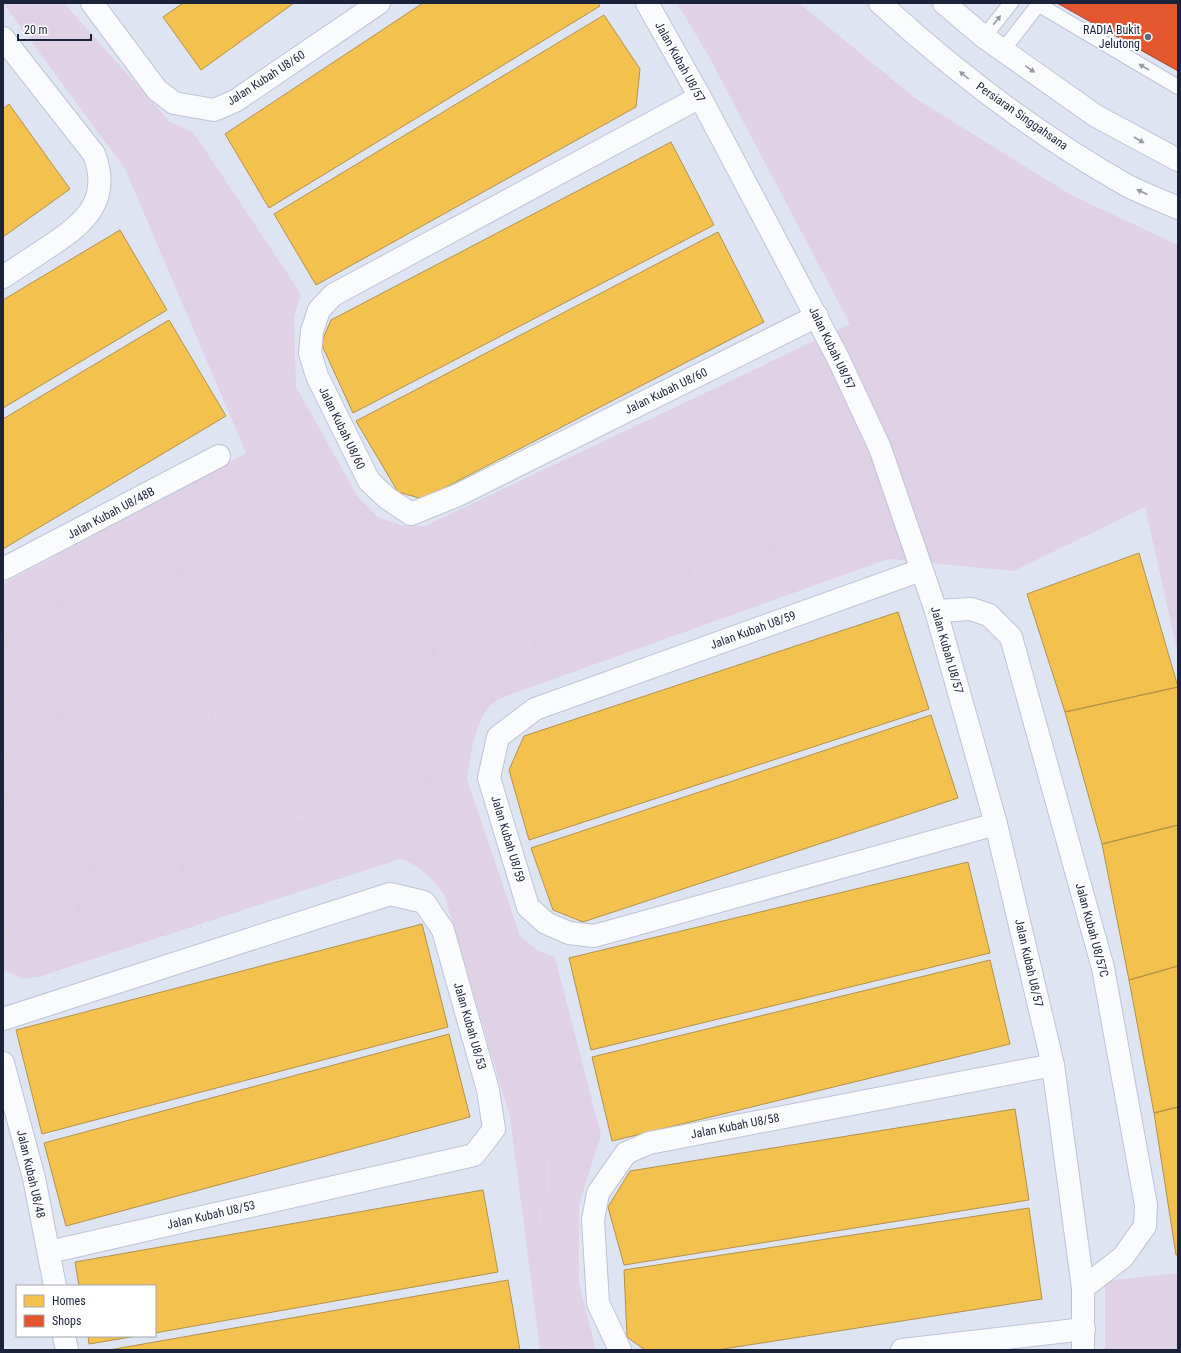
<svg xmlns="http://www.w3.org/2000/svg" width="1181" height="1353" viewBox="0 0 1181 1353" font-family="'Roboto Condensed',sans-serif">
<rect width="100%" height="100%" fill="#dfe4f3"/>
<!-- green -->
<path fill="#e1d1e7" d="M3,3H64L170,122L193,132L301,294L294,317L296,387L358,497L379,518L401,525L425,526L850,324L708,55L677,3H799L915,98L1071,195L1178,245V654L1145,507L1014,571L888,559L509,695C503,698 495,701 490,706C476,720 469,760 467,779L520,936L539,951L555,957L601,1135L579,1205V1283L596,1350H540L510,1117L444,894C431,878 420,865 400,859L38,977L23,979L3,970V584L246,453L125,169Z
M1178,1273V1350H1105V1281Z"/>
<!-- homes -->
<path fill="#f2c14e" stroke="#b29149" d="M183,3H294L201,70L163,17Z
M423,3H598L600,6L269,208L225,134Z
M604,15L640,69L636,107L316,285L274,214Z
M9,104L70,189L3,237V109Z
M671,142L714,225L353,413L321,343L331,320Z
M120,230L167,310L3,408V300Z
M718,232L764,322L423,499L398,492L356,421Z
M169,320L226,416L3,549V419Z
M1139,553L1178,687L1065,712L1027,594Z
M898,612L929,709L529,840L509,770L524,736Z
M1178,687V825L1102,844L1065,712Z
M931,715L958,798L583,922L553,910L531,848Z
M1178,825V966L1129,980L1102,844Z
M968,862L990,953L591,1050L569,958Z
M422,924L448,1027L42,1134L16,1030Z
M990,960L1010,1044L612,1141L592,1057Z
M1178,966V1107L1154,1113L1129,980Z
M449,1034L470,1117L66,1226L44,1143Z
M1178,1107V1255H1176L1154,1113Z
M1015,1109L1029,1200L624,1265L608,1207L630,1171Z
M483,1190L498,1272L155,1333V1286H79L75,1262Z
M1029,1208L1042,1299L717,1350H645L627,1337L624,1270Z
M508,1280L520,1350H109Z
M88,1336H137L89,1344Z"/>
<!-- shops -->
<path fill="#e4572e" stroke="#a84732" d="M1057,3H1178V71Z"/>
<g fill="none" stroke-linecap="round" stroke-linejoin="round">
<defs>
<path id="lane" d="M1036,3L1178,87
M984,37L1011,3
M1003,50L1038,5"/>
<path id="street" d="M92,3L157,90L174,103L214,110L235,101L379,3
M3,38L94,154C112,201 84,224 47,248C32,258 18,267 3,277
M700,97L333,295L319,310L312,331L310,353L317,376L369,481L387,498L411,514L458,495L817,316
M3,569L219,456
M921,570L535,709L498,737L489,778L528,907L546,923L569,933L594,936L996,824
M936,611L971,609L989,615L1011,637L1103,968L1146,1205L1145,1226L1123,1257L1083,1288
M3,1019L390,894L424,902L443,930L488,1090L494,1129L474,1155L49,1252
M3,1063L34,1178L55,1286
M64,1336L67,1350
M620,1350L598,1303L593,1220L598,1193L626,1153L649,1143L1053,1065
M902,1350L1084,1329"/>
<path id="secondary" d="M647,3L700,97L838,358L880,448L936,611L996,824L1053,1065L1083,1288V1350
M880,3C955,72 1039,136 1128,186C1144,194 1162,201 1178,208
M944,3L984,37L1096,116L1178,160"/>
</defs>
<!-- lane casing -->
<use href="#lane" stroke="#bdc3d7" stroke-width="16"/>
<!-- street casing -->
<use href="#street" stroke="#bdc3d7" stroke-width="24"/>
<!-- secondary casing -->
<use href="#secondary" stroke="#bdc3d7" stroke-width="24"/>
<!-- path -->
<path stroke="#d1d2d7" stroke-width="2.5" stroke-dasharray="1 3" stroke-linecap="butt" d="M36,3L151,164L346,558L379,640L401,704L410,722L432,784L521,1009L543,1141L545,1259L568,1350
M759,442L784,443L806,487V501L789,534L744,568L721,580L710,581L653,567L638,569L629,575L617,592L586,621L564,638L486,666L451,664L433,654L443,619L467,557L512,537L542,528L579,522L602,515L698,454L729,444Z
M671,472L689,525V576
M512,537L522,577
M772,547L808,587
M551,573L565,580L564,593L551,605L507,615L485,608L487,592L497,580Z
M41,576L101,665
M529,609L536,649
M3,651L9,639L28,619L59,601L146,577L179,575L242,565L293,560L410,558L446,549L478,529L545,493L601,474L652,450L727,405L780,379L816,366
M151,657L208,489
M59 735a78 78 0 1 1 156 0a78 78 0 1 1-156 0Z
M3,697L61,717
M213,717L379,640
M410,722L451,699L433,654L410,558
M3,761L59,735
M201,779L350,845
M3,790C30,850 85,870 145,881
M164,808L202,930
M336,886L401,705
M3,935L78,909L146,881L301,823L328,807L357,778L378,767L408,773L432,784
M55,978L111,809
M507,1070L512,1067L530,1064"/>
<!-- lane -->
<use href="#lane" stroke="#fafbfd" stroke-width="14"/>
<!-- street -->
<use href="#street" stroke="#fafbfd" stroke-width="22"/>
<!-- secondary -->
<use href="#secondary" stroke="#fafbfd" stroke-width="22"/>
</g>
<!-- one-way arrows -->
<defs><path id="oneway-solid" d="M-6-.8H1V-3.2L6.5 0L1 3.2V.8H-6Z"/></defs>
<g fill="#9699a6">
<use href="#oneway-solid" transform="translate(997 20) rotate(-51)"/>
<use href="#oneway-solid" transform="translate(1144 67) rotate(-150)"/>
<use href="#oneway-solid" transform="translate(1030 69) rotate(35)"/>
<use href="#oneway-solid" transform="translate(964 75) rotate(-141)"/>
<use href="#oneway-solid" transform="translate(1139 140) rotate(30)"/>
<use href="#oneway-solid" transform="translate(1142 192) rotate(-156)"/>
</g>
<!-- markers -->
<circle fill="#60667c" stroke="#fff" stroke-width="1.5" cx="1148" cy="37" r="4"/>
<g text-anchor="middle" dominant-baseline="central" stroke-width="4" stroke-linejoin="round" paint-order="stroke">
<!-- poi labels -->
<g font-size="12" fill="#1b223c" stroke="#fff" text-anchor="end">
<text x="1140" y="30">RADIA Bukit<tspan x="1140" dy="14">Jelutong</tspan></text>
</g>
<!-- street labels -->
<g font-size="12" fill="#1b223c" stroke="#fff">
<text transform="translate(680 62) rotate(61)">Jalan Kubah U8/57</text>
<text transform="translate(266 78) rotate(-33)">Jalan Kubah U8/60</text>
<text transform="translate(1022 116) rotate(35)">Persiaran Singgahsana</text>
<text transform="translate(832 348) rotate(64)">Jalan Kubah U8/57</text>
<text transform="translate(666 391) rotate(-26)">Jalan Kubah U8/60</text>
<text transform="translate(342 428) rotate(64)">Jalan Kubah U8/60</text>
<text transform="translate(111 513) rotate(-28)">Jalan Kubah U8/48B</text>
<text transform="translate(753 630) rotate(-20)">Jalan Kubah U8/59</text>
<text transform="translate(947 650) rotate(74)">Jalan Kubah U8/57</text>
<text transform="translate(508 839) rotate(73)">Jalan Kubah U8/59</text>
<text transform="translate(1092 930) rotate(75)">Jalan Kubah U8/57C</text>
<text transform="translate(1029 963) rotate(77)">Jalan Kubah U8/57</text>
<text transform="translate(470 1026) rotate(74)">Jalan Kubah U8/53</text>
<text transform="translate(735 1126) rotate(-11)">Jalan Kubah U8/58</text>
<text transform="translate(31 1174) rotate(77)">Jalan Kubah U8/48</text>
<text transform="translate(211 1215) rotate(-13)">Jalan Kubah U8/53</text>
</g>
</g>
<!-- border -->
<rect width="1181" height="1353" fill="none" stroke="#1b223c" stroke-width="8"/>
<!-- legend -->
<rect x="16" y="1285" width="140" height="52" fill="#ffffff" stroke="#a4a7b1"/>
<rect x="24" y="1295" width="20" height="12" fill="#f2c14e" stroke="#a4a7b1"/>
<text x="52" y="1305" font-size="12" fill="#1b223c">Homes</text>
<rect x="24" y="1315" width="20" height="12" fill="#e4572e" stroke="#a4a7b1"/>
<text x="52" y="1325" font-size="12" fill="#1b223c">Shops</text>
<!-- scale -->
<path d="M18 34v6h73v-6" fill="none" stroke="#1b223c" stroke-width="2"/>
<text x="24" y="34" font-size="12" fill="#1b223c" stroke="#ffffff" stroke-width="3" paint-order="stroke">20 m</text>
</svg>
